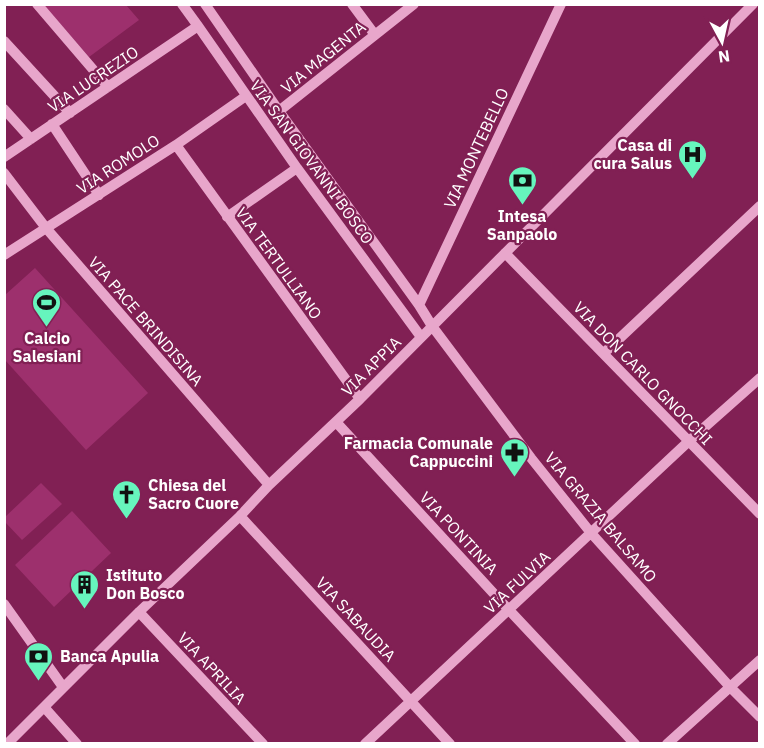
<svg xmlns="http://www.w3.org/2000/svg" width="764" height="748" viewBox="0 0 764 748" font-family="'IBM Plex Sans',sans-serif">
<rect width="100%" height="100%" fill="#812054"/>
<!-- green -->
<path fill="#9d306d" d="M44,5H126L139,20L89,57Z
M35,268L148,393L86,450L5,360V295Z
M41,483L62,504L22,540L5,522V517Z
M72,511L111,553L54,607L15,565Z"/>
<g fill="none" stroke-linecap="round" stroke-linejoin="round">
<!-- minor -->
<path stroke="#e8a6cb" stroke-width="10" d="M37,4L108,87
M182,4L198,26L297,168L421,337
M205,4L279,111L419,305L432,326L531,458L591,533L730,687L760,717
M352,4L375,35
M4,41L70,113
M4,109L31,139
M279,111L414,4
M52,124L99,195
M176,145L360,399
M4,157L198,26
M4,173L46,228L269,485
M227,217L297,168
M505,253L760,514
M4,255L176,145L246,96
M419,305L561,4
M604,353L760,206
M336,422L509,610L635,744
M240,516L450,744
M4,604L63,687
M139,612L263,744
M44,707L77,744
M7,744L139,612L240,516L269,485L360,399L753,4
M365,744L689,441L760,378
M667,744L760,660"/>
</g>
<!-- icons -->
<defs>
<symbol id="hospital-pin" viewBox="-11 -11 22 30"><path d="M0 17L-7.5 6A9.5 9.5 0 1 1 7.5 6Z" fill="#66f5bd" stroke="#812054"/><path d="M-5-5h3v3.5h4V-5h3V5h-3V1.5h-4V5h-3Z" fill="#111"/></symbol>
<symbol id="bank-pin" viewBox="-11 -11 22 30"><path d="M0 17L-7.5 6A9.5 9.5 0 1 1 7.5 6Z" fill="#66f5bd" stroke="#812054"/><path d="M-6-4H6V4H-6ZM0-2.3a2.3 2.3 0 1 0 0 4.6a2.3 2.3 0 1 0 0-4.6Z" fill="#111"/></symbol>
<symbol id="stadium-pin" viewBox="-11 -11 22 30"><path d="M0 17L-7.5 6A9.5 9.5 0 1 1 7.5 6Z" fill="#66f5bd" stroke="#812054"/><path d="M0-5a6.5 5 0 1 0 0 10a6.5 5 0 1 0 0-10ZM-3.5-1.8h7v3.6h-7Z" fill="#111"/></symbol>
<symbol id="pharmacy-pin" viewBox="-11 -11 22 30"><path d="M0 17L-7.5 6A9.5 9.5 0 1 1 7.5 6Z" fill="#66f5bd" stroke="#812054"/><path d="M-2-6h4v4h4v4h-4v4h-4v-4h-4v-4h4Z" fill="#111"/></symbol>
<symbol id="church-pin" viewBox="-11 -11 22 30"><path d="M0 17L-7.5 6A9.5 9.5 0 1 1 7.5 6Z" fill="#66f5bd" stroke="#812054"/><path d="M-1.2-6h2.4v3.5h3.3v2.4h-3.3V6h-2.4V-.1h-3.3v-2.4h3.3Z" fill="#111"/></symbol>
<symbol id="building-pin" viewBox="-11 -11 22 30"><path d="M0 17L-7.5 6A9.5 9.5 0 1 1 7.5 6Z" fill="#66f5bd" stroke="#812054"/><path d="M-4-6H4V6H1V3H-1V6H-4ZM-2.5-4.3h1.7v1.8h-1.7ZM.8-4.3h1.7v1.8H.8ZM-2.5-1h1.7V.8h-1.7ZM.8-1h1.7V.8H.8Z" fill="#111"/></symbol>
</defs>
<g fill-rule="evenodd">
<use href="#hospital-pin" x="676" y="138" width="33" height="45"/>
<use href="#bank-pin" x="506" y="164" width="33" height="45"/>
<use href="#stadium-pin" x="30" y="286" width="33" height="45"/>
<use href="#pharmacy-pin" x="498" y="436" width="33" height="45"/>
<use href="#church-pin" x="110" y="478" width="33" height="45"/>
<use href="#building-pin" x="68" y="568" width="33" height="45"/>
<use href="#bank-pin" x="22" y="640" width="33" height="45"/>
</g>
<g text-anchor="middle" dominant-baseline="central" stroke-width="4.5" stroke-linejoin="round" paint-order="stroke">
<!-- street labels -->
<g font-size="16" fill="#fff" stroke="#812054">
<text transform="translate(323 57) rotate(-39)">VIA MAGENTA</text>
<text transform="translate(93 79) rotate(-34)">VIA LUCREZIO</text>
<text transform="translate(476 148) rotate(-65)">VIA MONTEBELLO</text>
<text transform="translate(312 162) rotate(54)">VIA SAN GIOVANNI BOSCO</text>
<text transform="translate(118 164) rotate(-33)">VIA ROMOLO</text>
<text transform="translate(279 263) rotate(54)">VIA TERTULLIANO</text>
<text transform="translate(146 321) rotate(49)">VIA PACE BRINDISINA</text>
<text transform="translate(371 366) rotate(-45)">VIA APPIA</text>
<text transform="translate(643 373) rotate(46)">VIA DON CARLO GNOCCHI</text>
<text transform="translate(601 517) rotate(50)">VIA GRAZIA BALSAMO</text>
<text transform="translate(459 533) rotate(47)">VIA PONTINIA</text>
<text transform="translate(517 582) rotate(-43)">VIA FULVIA</text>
<text transform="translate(356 619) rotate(47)">VIA SABAUDIA</text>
<text transform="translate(212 668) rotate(47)">VIA APRILIA</text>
</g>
<!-- poi labels -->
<g font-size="16" font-weight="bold" fill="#fff" stroke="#812054" text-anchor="start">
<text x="672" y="145" text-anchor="end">Casa di<tspan x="672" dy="18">cura Salus</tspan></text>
<text x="522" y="216" text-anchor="middle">Intesa<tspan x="522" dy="18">Sanpaolo</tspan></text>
<text x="47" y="338" text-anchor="middle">Calcio<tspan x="47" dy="18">Salesiani</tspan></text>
<text x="493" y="443" text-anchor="end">Farmacia Comunale<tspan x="493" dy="18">Cappuccini</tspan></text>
<text x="148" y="485">Chiesa del<tspan x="148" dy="18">Sacro Cuore</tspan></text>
<text x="106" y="575">Istituto<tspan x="106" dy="18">Don Bosco</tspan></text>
<text x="60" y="656">Banca Apulia</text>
</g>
</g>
<!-- border -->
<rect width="764" height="748" fill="none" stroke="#ffffff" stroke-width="12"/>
<!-- north arrow -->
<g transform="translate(722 42) rotate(172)" stroke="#812054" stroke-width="4.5" paint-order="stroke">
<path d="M0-4.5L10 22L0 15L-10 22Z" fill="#ffffff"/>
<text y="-9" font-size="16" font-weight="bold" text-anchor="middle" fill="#ffffff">N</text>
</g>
</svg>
